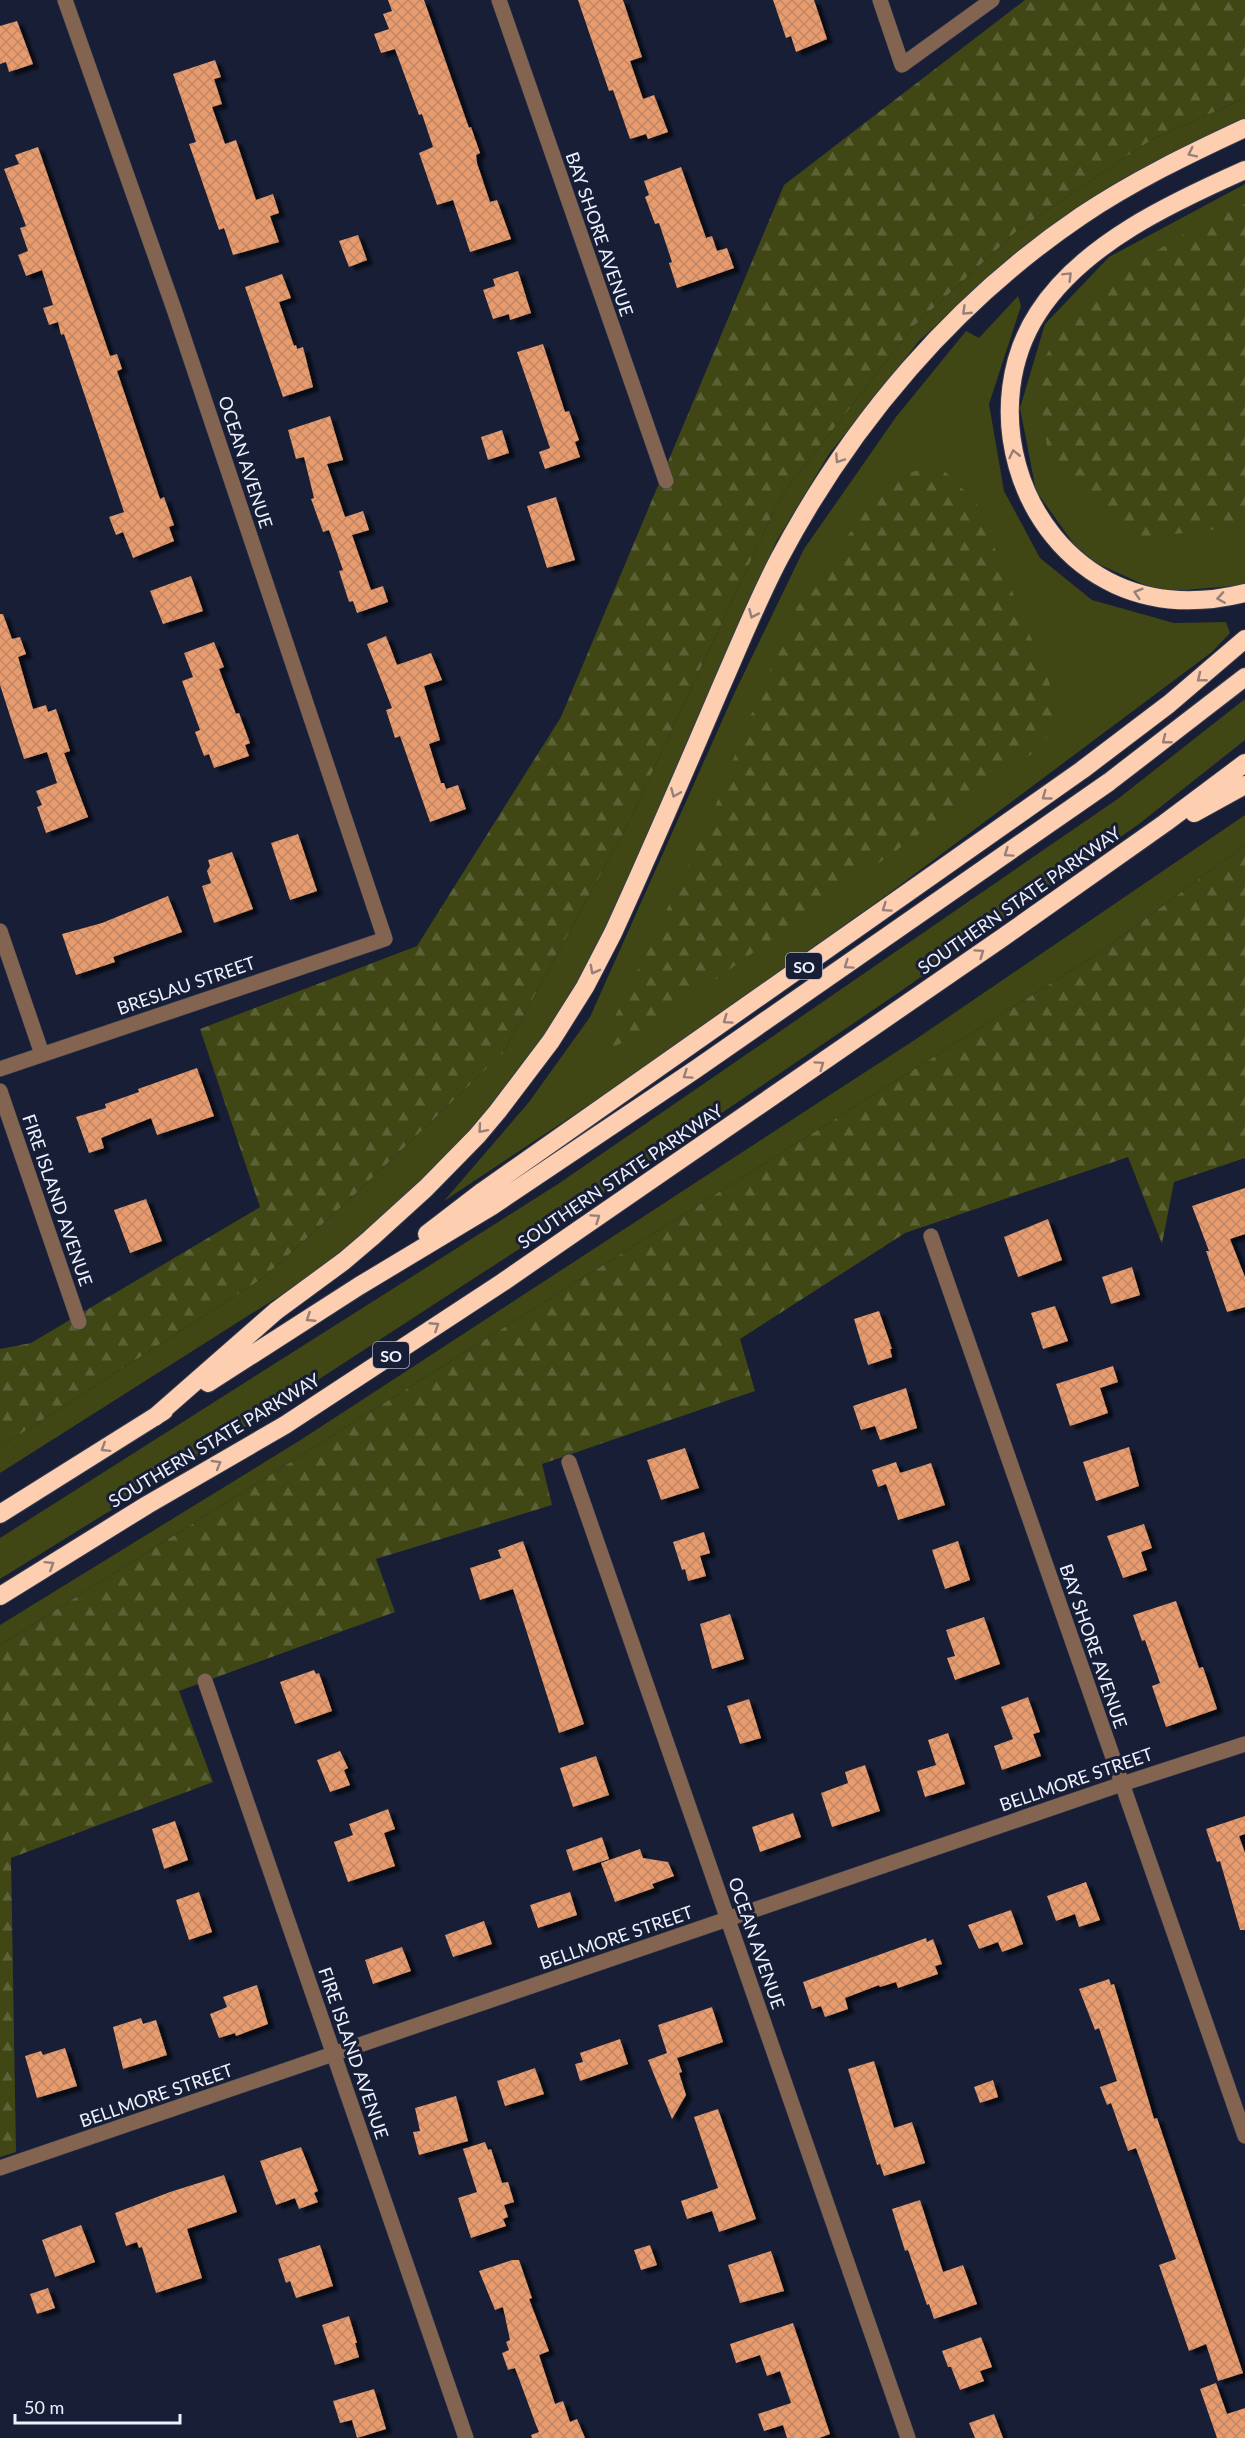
<svg xmlns="http://www.w3.org/2000/svg" width="1245" height="2438" viewBox="0 0 1245 2438" font-family="Lato,sans-serif">
<defs>
<pattern id="forest-firs" width="22" height="20" patternUnits="userSpaceOnUse" patternTransform="scale(1.5)"><rect width="22" height="20" fill="#404714"/><path d="M5 1l3.5 6h-7zM16 11l3.5 6h-7z" fill="#5c6237"/></pattern>
<pattern id="building-cross-hatch" width="8" height="8" patternUnits="userSpaceOnUse" patternTransform="scale(1.5)"><rect width="8" height="8" fill="#e89b6d"/><path d="M0 0l8 8M0 8l8-8" fill="none" stroke="#c08665"/></pattern>
<filter id="shadow"><feDropShadow dx="6" dy="4" stdDeviation="1.5" flood-color="#0009"/></filter>
</defs>
<rect width="100%" height="100%" fill="#171e35"/>
<!-- grass -->
<path fill="#404714" d="M1245,98V120L1139,171L1018,251L919,341L829,454L776,542L635,872L558,1025L435,1177L300,1283L0,1473V1447L263,1278L349,1200L503,1053L627,826L781,496L913,327L1018,230L1151,140Z
M1245,184V585L1160,592L1083,557L1036,491L1020,408L1045,324L1109,257Z
M1018,296L1021,306L989,404L1004,491L1040,558L1092,600L1174,623L1226,622L1230,633L1212,652L888,894L616,1087L444,1201L529,1102L590,1017L734,694L804,549L896,417L966,331L979,338Z
M1245,699V740L1139,824L901,991L576,1212L247,1426L0,1579V1538L558,1184L1119,798Z
M1245,815V845L1102,951L0,1645V1625L299,1441L916,1039Z"/>
<!-- forest -->
<path fill="url(#forest-firs)" d="M1025,0H1245V98L1151,140L1018,230L913,327L781,496L627,826L503,1053L349,1200L263,1278L0,1447V1349L31,1343L260,1207L200,1029L417,946L561,717L784,185Z
M1245,204V526L1139,538L1048,454L1037,370L1082,297L1213,216Z
M938,465L976,502L1064,719L1034,752L635,1037L597,1054L711,818L743,734L797,607L889,478Z
M1245,845V1158L1174,1182L1162,1244L1128,1157L905,1233L740,1339L755,1391L542,1464L552,1505L376,1559L395,1612L179,1691L213,1782L11,1858L16,2152L0,2157V1645L1102,951Z"/>
<!-- building -->
<path fill="url(#building-cross-hatch)" filter="url(#shadow)" d="M388,0H424L469,128L471,127L480,153L476,155L477,163L490,202L497,200L511,239L470,252L453,200L437,205L419,153L433,147L422,114L419,115L395,49L381,53L374,34L389,29L383,14L392,11Z
M578,0H623L642,57L630,61L643,99L654,95L668,132L648,139L646,134L630,139L613,90L609,91Z
M773,0H814L827,39L796,52L791,36L786,38Z
M17,21L33,64L9,72L6,62L0,64V26Z
M215,60L221,77L214,79L222,104L212,107L225,144L236,140L256,200L273,194L279,213L270,216L279,242L233,255L224,228L219,230L189,144L196,142L173,74Z
M38,147L110,356L117,354L122,369L117,371L160,499L164,497L174,525L169,527L174,541L133,558L123,532L116,535L109,517L124,512L64,334L61,335L58,322L49,325L43,308L53,305L42,270L26,276L18,255L28,251L20,228L26,226L4,169L19,164L15,155Z
M681,167L706,238L712,236L717,251L727,248L734,268L677,288L669,263L672,262L659,223L655,224L645,197L649,195L644,181Z
M358,235L367,260L349,267L339,241Z
M518,271L531,313L510,320L509,314L493,319L483,290L495,286L493,279Z
M282,274L291,298L279,302L294,346L296,345L297,349L303,347L313,387L283,397L245,287Z
M543,344L565,412L569,411L579,440L575,442L580,457L545,469L539,452L550,448L517,352Z
M330,416L343,460L327,464L345,517L363,511L369,530L352,535L371,590L383,586L388,602L357,613L353,601L349,602L339,571L343,570L329,530L323,532L311,499L314,498L304,457L296,459L288,430Z
M502,430L509,453L488,460L481,437Z
M556,497L575,560L547,568L527,506Z
M191,576L203,611L163,624L150,591Z
M0,614H3L12,639L20,637L26,654L18,657L33,709L46,705L48,712L56,709L70,751L64,753L88,817L46,833L37,807L42,805L36,791L57,783L47,752L24,759L0,685Z
M386,636L397,665L431,653L442,680L424,686L440,740L429,744L441,783H444L446,789L458,785L466,809L430,822L400,736L395,738L386,710L392,708L367,644Z
M214,642L224,667L219,669L236,714L239,713L250,743L245,745L249,756L214,768L209,754L204,756L195,732L200,730L182,681L193,677L184,653Z
M298,834L317,891L290,900L271,843Z
M232,852L253,909L214,923L202,886L211,883L207,871L210,866L208,860Z
M168,896L182,932L113,957L115,962L76,975L62,934L102,923Z
M197,1068L214,1116L157,1135L151,1118L101,1138L104,1148L89,1153L76,1117L106,1108L105,1104L139,1092L138,1089Z
M1245,1188V1234L1230,1239L1245,1277V1307L1227,1312L1206,1251H1209L1192,1206Z
M146,1199L162,1241L130,1253L114,1210Z
M1048,1219L1062,1260L1018,1277L1004,1237Z
M1132,1267L1140,1295L1111,1304L1102,1277Z
M1055,1306L1068,1341L1043,1349L1031,1313Z
M879,1311L892,1349H890L892,1357L868,1365L854,1319Z
M1113,1366L1118,1382L1100,1388L1108,1413L1070,1426L1056,1384Z
M906,1388L917,1428L880,1440L875,1426L861,1430L853,1406Z
M1129,1447L1139,1486L1096,1501L1083,1462Z
M685,1448L699,1488L661,1500L647,1460Z
M896,1462L900,1473L931,1463L945,1505L898,1520L886,1484L878,1487L872,1470Z
M1144,1524L1152,1548L1141,1552L1147,1570L1123,1578L1107,1536Z
M704,1532L710,1553L700,1556L706,1576L688,1581L685,1569L682,1570L673,1542Z
M523,1541L584,1724L559,1733L513,1589L480,1600L470,1568L501,1558L498,1550Z
M958,1541L970,1580L945,1589L932,1550Z
M1176,1601L1199,1668L1203,1667L1217,1709L1166,1727L1152,1686L1160,1683L1145,1640L1142,1641L1133,1615Z
M730,1614L744,1659L712,1669L700,1624Z
M984,1617L1000,1664L955,1680L947,1658L955,1656L946,1630Z
M314,1670L316,1674L319,1673L332,1711L295,1724L280,1682Z
M1028,1697L1040,1732L1033,1734L1041,1756L1002,1770L994,1746L1013,1739L1001,1707Z
M749,1699L761,1738L740,1744L727,1706Z
M948,1733L965,1784L925,1797L917,1771L936,1765L928,1740Z
M340,1751L348,1768L344,1770L350,1785L330,1792L317,1760Z
M596,1756L609,1795L573,1807L560,1768Z
M865,1765L880,1811L832,1827L821,1793L848,1783L845,1772Z
M388,1809L395,1829L384,1833L395,1866L348,1882L334,1842L353,1835L349,1824Z
M793,1813L801,1837L760,1852L752,1827Z
M1245,1816V1834L1239,1836L1245,1853V1930H1240L1220,1861L1217,1862L1206,1829Z
M175,1821L188,1860L164,1869L152,1829Z
M602,1837L609,1859L573,1871L566,1850Z
M640,1849L643,1858L668,1862L674,1876L652,1884L654,1888L615,1902L601,1863Z
M1086,1882L1100,1920L1079,1927L1075,1914L1056,1921L1047,1896Z
M199,1892L212,1932L189,1940L176,1900Z
M570,1892L577,1915L538,1928L530,1905Z
M1011,1910L1023,1944L1002,1952L998,1942L979,1949L968,1925Z
M484,1921L492,1944L453,1957L445,1935Z
M926,1938L927,1942L933,1939L942,1964L935,1966L938,1974L898,1988L896,1982L880,1987L879,1985L845,1998L848,2009L825,2017L821,2006L812,2009L803,1982Z
M402,1947L411,1971L373,1984L365,1960Z
M1109,1979L1111,1985L1114,1984L1154,2119L1157,2118L1243,2373L1218,2381L1206,2344L1189,2351L1159,2265L1176,2259L1136,2148L1128,2151L1111,2103L1107,2105L1100,2087L1117,2081L1099,2028L1095,2030L1079,1989Z
M257,1985L268,2024L236,2036L235,2033L219,2038L210,2014L227,2007L223,1997Z
M712,2007L723,2042L677,2058L682,2072L679,2073L686,2095L672,2119L648,2060L667,2053L658,2025Z
M141,2018L143,2024L156,2020L167,2055L123,2069L113,2027Z
M620,2039L628,2064L580,2081L575,2064L583,2062L580,2053Z
M65,2048L77,2086L37,2098L25,2056L41,2051L43,2055Z
M874,2061L894,2128L912,2122L925,2163L884,2176L880,2164L877,2165L848,2069Z
M535,2068L544,2094L505,2106L497,2081Z
M993,2080L998,2097L980,2103L974,2087Z
M456,2096L468,2141L419,2155L413,2132L420,2131L415,2108Z
M718,2109L756,2219L719,2232L712,2211L687,2219L681,2201L718,2188L694,2117Z
M485,2142L488,2150L491,2149L502,2183L508,2182L514,2202L504,2205L508,2217L503,2219L506,2226L471,2238L458,2198L477,2192L463,2149Z
M301,2147L318,2191L314,2193L318,2202L299,2209L295,2198L276,2205L260,2161Z
M224,2175L237,2212L187,2229L202,2278L156,2293L142,2247L139,2248L137,2242L126,2246L115,2213L170,2192Z
M920,2200L943,2272L963,2265L977,2304L934,2319L929,2304L927,2305L908,2250L905,2251L892,2209Z
M81,2225L95,2262L55,2277L42,2240Z
M320,2245L333,2286L296,2298L290,2281L286,2283L278,2259Z
M650,2245L657,2265L641,2270L634,2250Z
M771,2251L784,2291L740,2303L728,2265Z
M512,2260H519L532,2298L529,2299L549,2351L539,2355L555,2404L563,2401L570,2422L577,2419L585,2438H532L531,2435L539,2432L536,2425L515,2368L508,2370L502,2353L509,2350L506,2342L510,2340L503,2307L495,2310L479,2271Z
M48,2288L55,2308L37,2314L30,2294Z
M349,2316L357,2343H355L359,2357L335,2365L322,2325Z
M793,2323L830,2434L819,2438H787L783,2425L764,2431L758,2414L791,2403L780,2371L767,2376L760,2355L736,2363L730,2344Z
M981,2337L992,2367L980,2371L984,2381L960,2390L951,2367H948L942,2351Z
M1216,2383L1227,2414L1245,2408V2438H1217L1200,2389Z
M374,2389L386,2429L357,2438L352,2420L340,2423L333,2401Z
M994,2414L1003,2438H975L969,2423Z"/>
<g fill="none" stroke-linecap="round" stroke-linejoin="round">
<defs>
<path id="street" d="M499,0L666,481
M880,0L902,65L992,0
M0,931L42,1054
M0,1069L385,939L174,309L65,0
M0,1091L79,1322
M931,1236L1245,2136
M569,1462L908,2438
M205,1681L466,2438
M0,2168L1122,1784L1245,1744"/>
<path id="highway" d="M1245,170C1173,202 1082,244 1038,313C979,404 1016,539 1116,585C1158,604 1201,604 1245,593
M1194,813L1245,785
M427,1234L483,1191L1082,770L1169,704L1245,639
M208,1383L359,1286L492,1206L696,1069L1109,782L1245,677
M155,1417L276,1311L344,1261L371,1238L426,1188L477,1136L498,1111L551,1041L585,987L613,933C650,852 685,771 720,689C739,646 757,601 779,559C851,423 954,302 1081,216C1133,181 1189,154 1245,128
M0,1514L164,1411
M0,1596L147,1505L285,1425L503,1282L1002,938L1165,823L1245,763"/>
</defs>
<!-- street casing -->
<use href="#street" stroke="#353c51" stroke-width="16"/>
<!-- highway casing -->
<use href="#highway" stroke="#353c51" stroke-width="20"/>
<!-- street -->
<use href="#street" stroke="#836451" stroke-width="15"/>
<!-- highway -->
<use href="#highway" stroke="#fdceb0" stroke-width="18"/>
</g>
<!-- one-way arrows -->
<defs><path id="oneway-chevron" d="M-2-3.5L2.5 0L-2 3.5" fill="none" stroke-width="1.6" stroke-linecap="round" stroke-linejoin="round" transform="scale(1.5)"/></defs>
<g stroke="#967f79">
<use href="#oneway-chevron" transform="translate(1192 153) rotate(154)"/>
<use href="#oneway-chevron" transform="translate(1068 276) rotate(-45)"/>
<use href="#oneway-chevron" transform="translate(966 311) rotate(136)"/>
<use href="#oneway-chevron" transform="translate(1014 454) rotate(-103)"/>
<use href="#oneway-chevron" transform="translate(839 459) rotate(124)"/>
<use href="#oneway-chevron" transform="translate(1138 593) rotate(-163)"/>
<use href="#oneway-chevron" transform="translate(1221 598) rotate(171)"/>
<use href="#oneway-chevron" transform="translate(753 614) rotate(114)"/>
<use href="#oneway-chevron" transform="translate(1201 678) rotate(141)"/>
<use href="#oneway-chevron" transform="translate(1166 740) rotate(142)"/>
<use href="#oneway-chevron" transform="translate(675 793) rotate(113)"/>
<use href="#oneway-chevron" transform="translate(1046 796) rotate(144)"/>
<use href="#oneway-chevron" transform="translate(1008 853) rotate(145)"/>
<use href="#oneway-chevron" transform="translate(886 908) rotate(145)"/>
<use href="#oneway-chevron" transform="translate(980 953) rotate(-35)"/>
<use href="#oneway-chevron" transform="translate(848 965) rotate(145)"/>
<use href="#oneway-chevron" transform="translate(594 970) rotate(118)"/>
<use href="#oneway-chevron" transform="translate(727 1020) rotate(145)"/>
<use href="#oneway-chevron" transform="translate(820 1065) rotate(-35)"/>
<use href="#oneway-chevron" transform="translate(687 1075) rotate(146)"/>
<use href="#oneway-chevron" transform="translate(482 1129) rotate(131)"/>
<use href="#oneway-chevron" transform="translate(596 1218) rotate(-34)"/>
<use href="#oneway-chevron" transform="translate(310 1318) rotate(147)"/>
<use href="#oneway-chevron" transform="translate(435 1326) rotate(-33)"/>
<use href="#oneway-chevron" transform="translate(105 1448) rotate(148)"/>
<use href="#oneway-chevron" transform="translate(217 1464) rotate(-30)"/>
<use href="#oneway-chevron" transform="translate(50 1565) rotate(-32)"/>
</g>
<g text-anchor="middle" dominant-baseline="central" stroke-width="6" stroke-linejoin="round" paint-order="stroke">
<!-- shield labels -->
<g fill="#171e35" stroke="#adb2c2" stroke-width="1.5">
<rect x="786" y="953" width="36" height="26" rx="4.5"/>
<rect x="373" y="1342" width="36" height="26" rx="4.5"/>
</g>
<g font-size="16" font-weight="bold" fill="#edf1ff">
<text x="804" y="966">SO</text>
<text x="391" y="1355">SO</text>
</g>
<!-- street labels -->
<g font-size="18" fill="#edf1ff" stroke="#171e35">
<text transform="translate(600 234) rotate(71)">BAY SHORE AVENUE</text>
<text transform="translate(246 462) rotate(72)">OCEAN AVENUE</text>
<text transform="translate(1019 900) rotate(-35)">SOUTHERN STATE PARKWAY</text>
<text transform="translate(186 985) rotate(-19)">BRESLAU STREET</text>
<text transform="translate(620 1176) rotate(-34)">SOUTHERN STATE PARKWAY</text>
<text transform="translate(58 1200) rotate(71)">FIRE ISLAND AVENUE</text>
<text transform="translate(214 1440) rotate(-31)">SOUTHERN STATE PARKWAY</text>
<text transform="translate(1094 1646) rotate(71)">BAY SHORE AVENUE</text>
<text transform="translate(1076 1779) rotate(-19)">BELLMORE STREET</text>
<text transform="translate(616 1937) rotate(-19)">BELLMORE STREET</text>
<text transform="translate(757 1943) rotate(71)">OCEAN AVENUE</text>
<text transform="translate(354 2053) rotate(71)">FIRE ISLAND AVENUE</text>
<text transform="translate(156 2095) rotate(-19)">BELLMORE STREET</text>
</g>
</g>
<!-- scale -->
<path d="M15 2414v9h165v-9" fill="none" stroke="#edf1ff" stroke-width="3"/>
<text x="24" y="2414" font-size="18" fill="#edf1ff" stroke="#171e35" stroke-width="4.5" paint-order="stroke">50 m</text>
</svg>
